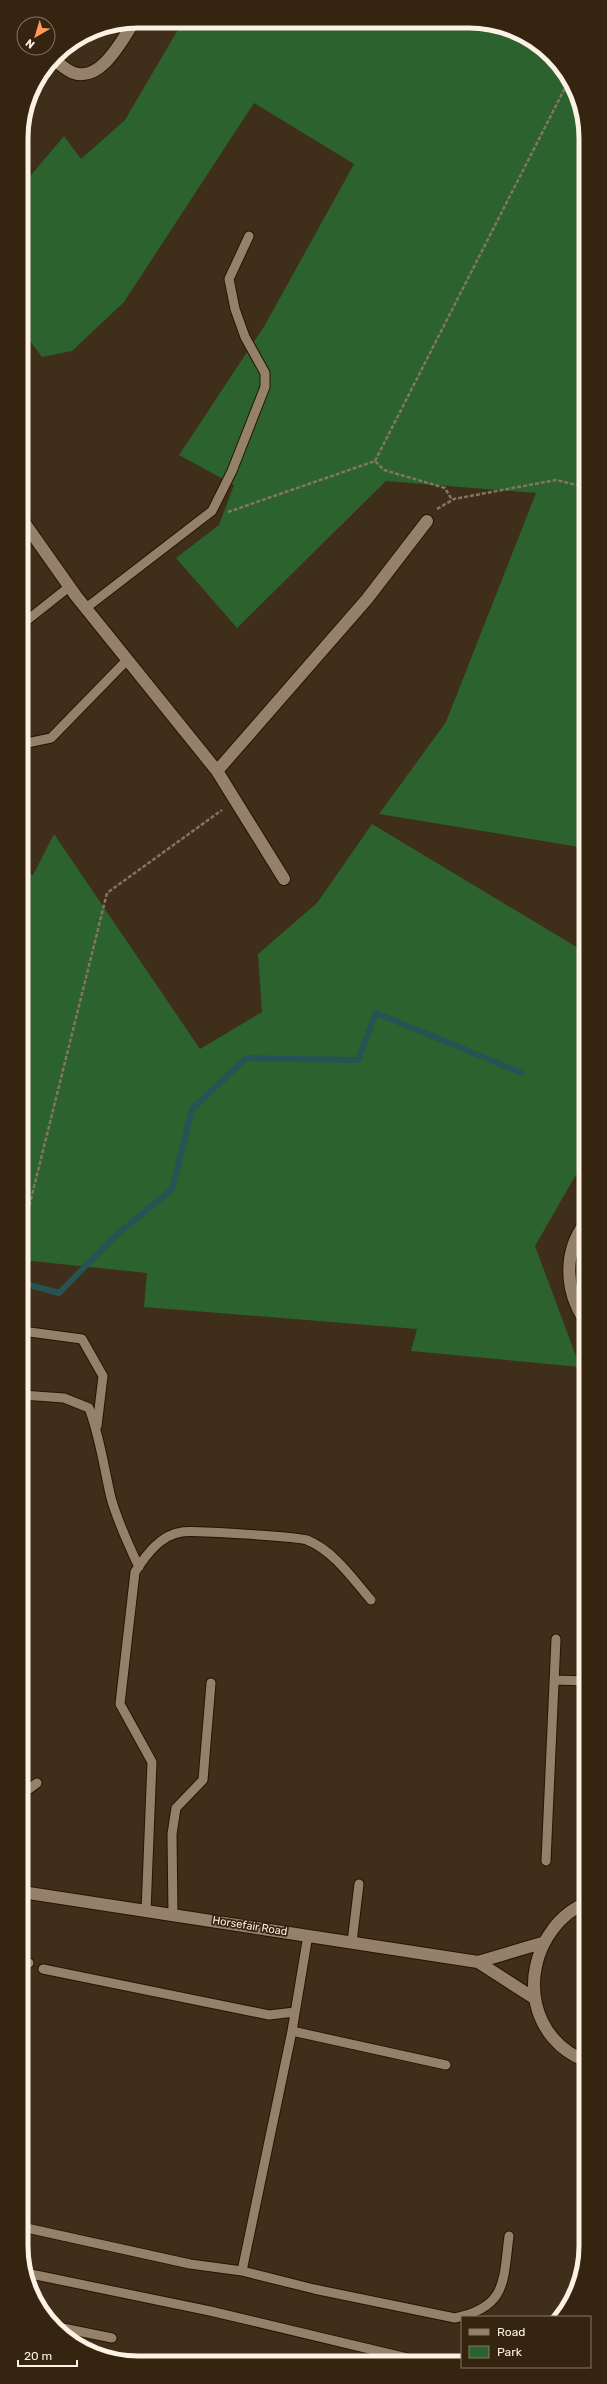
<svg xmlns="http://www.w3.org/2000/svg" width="607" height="2384" viewBox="0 0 607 2384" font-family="Rubik,sans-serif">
<rect width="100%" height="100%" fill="#3f2e19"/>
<!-- green -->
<path fill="#2b622e" d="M183,21L492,23L527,37L557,61L585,123V848L379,814L446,722L536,493L386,481L237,628L176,558L219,525L234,485L179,455L265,325L354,164L254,103L124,302L72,351L42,357L21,329V187L64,136L81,159L125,120Z
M372,824L585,952V1159L535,1246L580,1367L411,1351L417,1329L144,1307L147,1273L22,1260V870L33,875L54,834L200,1049L262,1012L258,954L317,903Z"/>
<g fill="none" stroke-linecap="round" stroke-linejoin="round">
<!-- stream -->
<path stroke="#285354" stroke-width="6" d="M22,1283L59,1293L113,1238L172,1189L192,1109L246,1058L358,1060L376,1013L522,1073"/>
<defs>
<path id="lane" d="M86,608L212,511L232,471L265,387V373L245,337L235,309L229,279L249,236
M21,625L69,587
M27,743L51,738L127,660
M22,1331L82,1339L103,1376L97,1426
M22,1395L64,1398L89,1408C100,1437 104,1468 111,1498C118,1522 128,1544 139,1567
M555,1680L586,1681
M22,1794L37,1783
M546,1861L556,1639
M146,1911L152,1762L120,1704L135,1572C146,1555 160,1535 182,1532C192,1530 300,1537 307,1540C334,1551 352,1578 371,1600
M173,1915L172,1834L176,1808L203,1780L211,1683
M352,1942L359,1884
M22,1961L29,1963
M43,1969L269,2015L295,2012
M292,2031L446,2065
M22,2227L190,2264L242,2271L314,2289L455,2318C507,2307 503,2282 509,2236
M242,2271L292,2031L308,1935
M26,2273L210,2311L424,2362
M53,2326L112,2338"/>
<path id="street" d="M53,59C59,63 67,71 74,73C101,82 122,40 134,22
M21,518L76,596L217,771L284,879
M217,771L367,599L427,521
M585,1223C563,1253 565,1291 585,1321"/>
<path id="secondary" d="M22,1892L478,1962L534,1998
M586,1903C573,1908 560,1919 553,1929C519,1974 531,2040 586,2061
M478,1962L542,1943"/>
</defs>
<!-- lane casing -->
<use href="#lane" stroke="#251502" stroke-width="11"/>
<!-- street casing -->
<use href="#street" stroke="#251502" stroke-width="14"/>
<!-- secondary casing -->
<use href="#secondary" stroke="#251502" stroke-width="14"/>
<!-- path -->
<path stroke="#847563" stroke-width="2.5" stroke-dasharray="4 2" stroke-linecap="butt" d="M375,461L567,84
M437,509L454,499L556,480L585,487
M228,512L375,461L384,470L445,488L452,500
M25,1223L107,893L222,810"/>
<!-- lane -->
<use href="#lane" stroke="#958069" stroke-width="9"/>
<!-- street -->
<use href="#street" stroke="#958069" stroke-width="12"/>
<!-- secondary -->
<use href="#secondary" stroke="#958069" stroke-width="12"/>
</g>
<g text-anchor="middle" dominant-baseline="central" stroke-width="3.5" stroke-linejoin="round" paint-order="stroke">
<!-- street labels -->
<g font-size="11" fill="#fcf1e4" stroke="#35240f">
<text transform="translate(250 1926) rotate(9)">Horsefair Road</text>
</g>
</g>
<!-- crop -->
<path d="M0 0H607V2384H0ZM138 28H469A110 110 0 0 1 579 138V2246A110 110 0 0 1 469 2356H138A110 110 0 0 1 28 2246V138A110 110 0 0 1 138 28Z" fill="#35240f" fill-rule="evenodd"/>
<path fill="none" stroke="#fcf1e4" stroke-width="5" d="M138 28H469A110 110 0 0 1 579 138V2246A110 110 0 0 1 469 2356H138A110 110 0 0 1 28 2246V138A110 110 0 0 1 138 28Z"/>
<!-- legend -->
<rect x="461" y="2316" width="130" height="52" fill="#35240f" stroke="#857664"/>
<rect x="469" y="2329" width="20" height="6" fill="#958069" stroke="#857664"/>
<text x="497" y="2336" font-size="12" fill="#fcf1e4">Road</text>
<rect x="469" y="2346" width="20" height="12" fill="#2b622e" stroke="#857664"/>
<text x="497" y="2356" font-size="12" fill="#fcf1e4">Park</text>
<!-- north arrow -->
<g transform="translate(36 36) rotate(218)"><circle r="19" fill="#35240f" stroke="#857664"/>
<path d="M0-3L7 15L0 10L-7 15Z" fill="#fe9b59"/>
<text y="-6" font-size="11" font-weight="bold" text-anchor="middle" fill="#fcf1e4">N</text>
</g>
<!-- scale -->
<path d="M18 2360v6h59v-6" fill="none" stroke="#fcf1e4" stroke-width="2"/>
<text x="24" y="2360" font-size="12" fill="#fcf1e4" stroke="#35240f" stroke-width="3" paint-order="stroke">20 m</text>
</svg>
